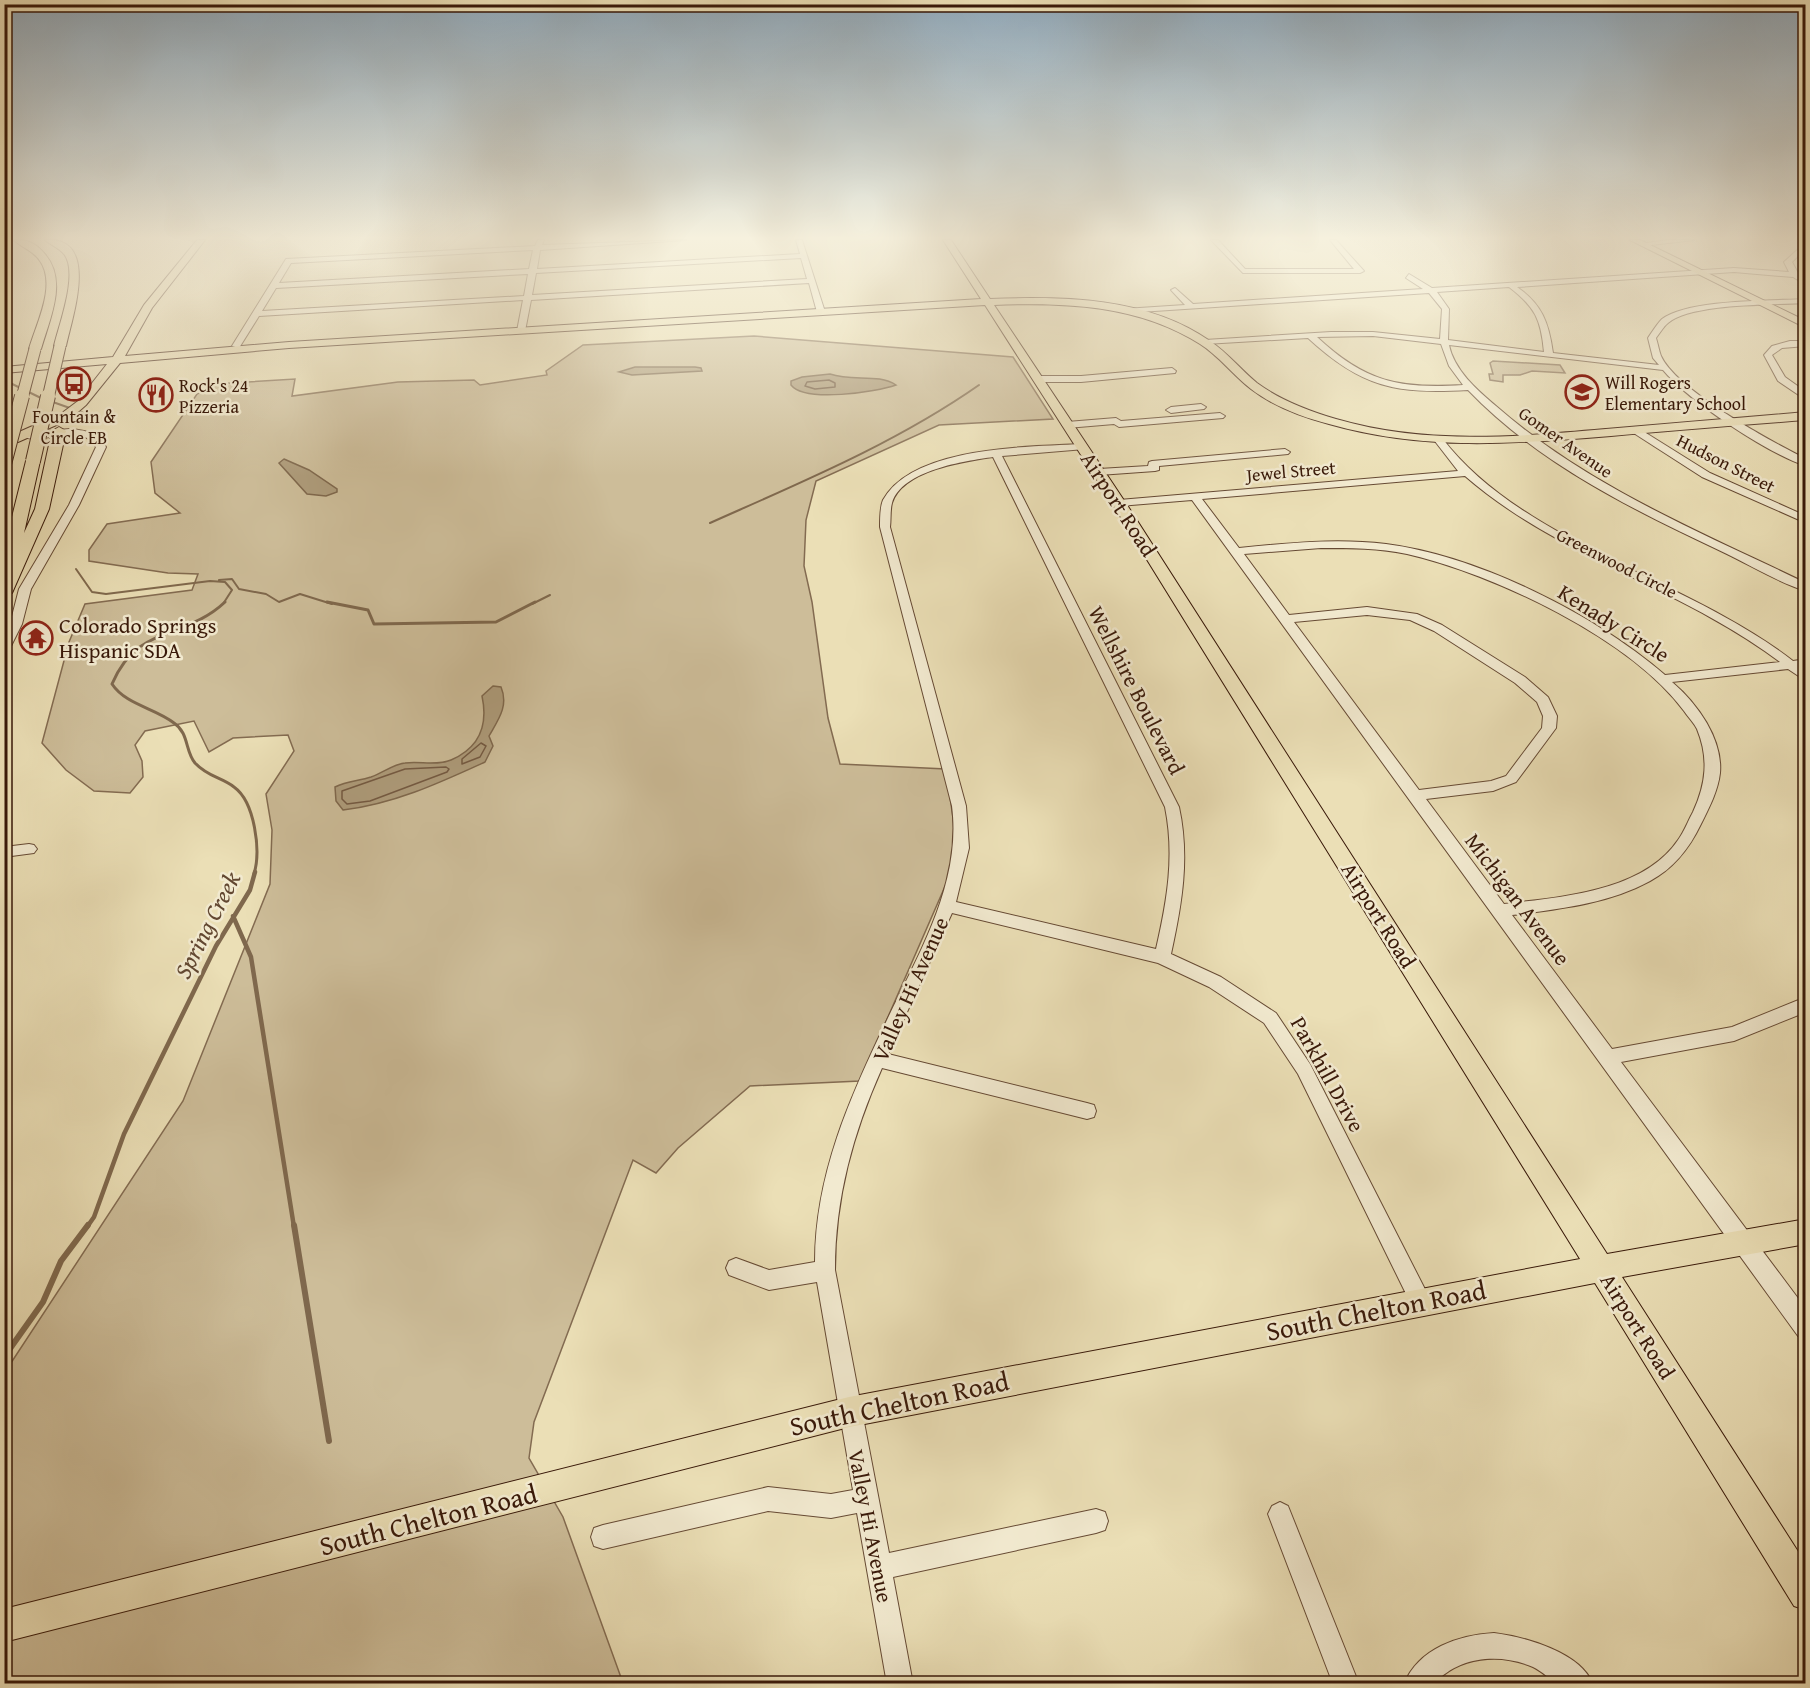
<svg xmlns="http://www.w3.org/2000/svg" width="1810" height="1688" viewBox="0 0 1810 1688" font-family="'Gentium Book Plus',serif">
<rect width="100%" height="100%" fill="#ebdfb6"/>
<filter id="stains"><feTurbulence type="fractalNoise" baseFrequency=".00333" numOctaves="4"/><feColorMatrix values="0 0 0 0 .2 0 0 0 0 .09 0 0 0 0 .02 0 0 0 .5 -.17"/></filter>
<radialGradient id="worn" r=".72"><stop offset=".6" stop-color="#630" stop-opacity="0"/><stop offset="1" stop-color="#630" stop-opacity=".3"/></radialGradient>
<!-- green -->
<path fill="#cdbd99" stroke="#836b51" stroke-width="1.5" d="M754,336L1013,357L1053,419L939,425L816,481L806,520L804,566L812,602L828,718L840,764L946,769L956,839L950,875L860,1081L750,1086L678,1148L656,1173L633,1160L534,1422L529,1458L563,1517L623,1683L5,1684V1372L183,1101L270,884L272,830L266,794L294,751L288,735L233,738L209,752L194,721L145,731L135,745L142,761L143,777L130,793L94,791L66,770L42,743L69,642L85,604L192,590L198,574L168,573L89,561V550L107,524L180,513L155,493L151,462L197,394L215,384L295,379L292,396L398,382L474,380L480,385L547,375L546,371L583,345Z
M1493,361L1560,365L1565,373L1532,371L1520,375H1503V382L1490,380L1489,374H1493L1490,363Z"/>
<!-- water -->
<path fill="#ae9c7b" stroke="#7f684d" stroke-width="1.5" d="M635,367H695L701,368L702,371L632,375L619,372Z
M830,374C853,382 878,373 896,385C876,392 805,403 791,385V381L802,377Z
M284,459L309,470L337,489V492L326,496L307,494L279,463Z
M493,686L501,687C509,706 498,720 489,736L493,746L485,762C439,783 394,804 343,810L336,801L335,787C347,781 359,781 371,777C382,773 394,764 405,763C420,761 437,766 451,760C481,747 488,724 482,696Z"/>
<g fill="none" stroke-linecap="round" stroke-linejoin="round">
<!-- shore -->
<path stroke="#745a42" stroke-width="1.5" d="M829,380L835,383V387L815,389L805,386L807,382Z
M481,743L486,746L480,757L462,764V759Z
M446,767L449,769L447,772L370,801L347,804L342,799V791L405,769Z"/>
<!-- stream-far3 -->
<path stroke="#7f684d" stroke-width="2" d="M4,380L43,399
M50,401L98,418
M710,523C802,482 896,443 979,385
M76,569L92,592L106,594L210,581L225,582L232,590L223,604
M219,580L232,579L239,589L266,594L279,602L300,594L332,604
M532,604L550,595"/>
<!-- stream-far2 -->
<path stroke="#7f684d" stroke-width="3" d="M225,602C185,640 138,623 112,684C126,705 155,708 174,723C189,733 185,751 195,763C208,777 221,777 234,787C255,802 261,851 254,874
M327,602L368,610L374,624L496,622L535,602"/>
<!-- stream-far1 -->
<path stroke="#7f684d" stroke-width="4.5" d="M233,916L251,957L294,1227
M87,1227L94,1217L124,1134L216,946L250,890L255,872"/>
<!-- stream -->
<path stroke="#7f684d" stroke-width="6" d="M294,1225L329,1441
M4,1357L43,1302L61,1261L88,1225"/>
<defs>
<path id="minor" d="M538,240H544L542,245L686,240L540,250L537,269L800,254L796,240H802L825,312L821,314L817,312L809,283L531,300L525,331L521,333L517,331L523,300L259,316L239,348L232,346L286,259L535,246ZM533,250L529,269L279,283L291,263ZM801,258L807,279L532,295L536,273ZM528,274L524,296L262,311L276,288Z
M1211,240H1218L1245,269H1354L1330,240H1336L1364,271L1360,273H1243Z
M1669,240H1694L1642,246L1639,244Z
M1806,242V248L1792,262L1798,273L1806,274V278L1798,280L1793,277L1734,272L1517,287C1542,304 1549,323 1553,353L1659,365L1653,358L1648,338C1652,332 1657,324 1662,319C1689,299 1772,301 1806,299V303C1774,305 1691,303 1668,323C1663,327 1660,333 1656,338C1658,344 1659,351 1661,356C1677,391 1771,441 1806,459V466C1767,453 1690,402 1663,370L1449,345C1454,370 1477,390 1496,406C1587,486 1698,531 1806,583V591C1779,583 1752,566 1727,554C1634,510 1540,465 1468,390C1396,394 1362,388 1308,338L1205,344L1201,342L1205,340L1331,332H1373L1440,339L1442,309L1429,293L1124,313L1120,311L1124,309L1185,305L1171,290L1175,288L1193,304L1423,289L1406,278L1409,274L1432,288L1734,268L1789,272L1784,262ZM1509,287C1535,307 1541,319 1544,352L1448,340L1449,309L1437,292ZM1373,336L1441,344L1449,366L1463,385C1399,389 1365,382 1317,337Z
M1790,341H1806V346L1782,348L1772,355L1785,377L1806,392V400L1778,381L1764,355L1772,346Z
M1172,368L1176,371L1175,373L1081,382H1038L1034,379L1038,376H1081Z
M1201,404L1206,407L1204,409L1171,413L1166,410L1171,407Z
M1220,413L1225,416L1223,418L1119,427L1114,424L1067,428L1062,425L1067,422L1116,418L1121,421Z
M1632,428H1638L1710,473L1806,516V523L1702,477L1632,432Z
M69,429C85,430 97,432 106,447L79,505L31,589L22,624L10,648L4,652V635L10,624L19,589L69,505L96,447C80,420 39,447 23,436L36,432Z
M1439,437L1442,438C1522,543 1688,579 1793,661L1806,659V667H1802L1806,670V681L1788,669L1672,682C1697,703 1723,739 1720,773C1718,791 1709,808 1701,824C1689,849 1674,868 1650,881C1608,904 1559,909 1512,915L1612,1049L1732,1027L1806,997V1012L1734,1041L1621,1062L1806,1309V1339L1798,1336L1192,500L1119,506L1114,503L1119,500L1458,471L1434,440ZM1465,476C1558,557 1682,588 1780,662L1665,675C1594,614 1479,556 1386,544C1337,538 1288,543 1239,548L1202,499ZM1321,548C1350,548 1379,548 1407,554C1494,574 1630,638 1684,711C1688,717 1694,723 1697,729C1709,758 1706,784 1693,812C1688,821 1684,832 1678,840C1643,892 1560,897 1504,904L1426,799L1493,791L1516,782L1556,728L1557,716L1548,697L1525,677L1442,625L1417,614L1367,607L1289,615L1244,554ZM1367,615L1410,620L1434,631L1515,683L1537,702L1543,716L1542,728L1506,776L1491,781L1419,790L1294,622Z
M1082,444L1085,445V449L1002,456L1179,807C1190,857 1182,904 1171,954L1221,977L1276,1013L1310,1064L1431,1301L1427,1308L1420,1312L1413,1308L1298,1074L1264,1023L1209,987L1158,963L952,913L888,1054L1087,1103L1094,1105L1096,1111L1094,1117L1087,1119L882,1068C853,1133 835,1198 835,1270L889,1553L1096,1509L1105,1512L1108,1521L1105,1530L1096,1533L893,1577L913,1684H887L857,1513L831,1518L768,1511L603,1549L594,1546L591,1537L594,1528L603,1525L768,1487L831,1494L853,1490L817,1282L769,1290L729,1275L726,1268L729,1261L736,1258L769,1270L815,1262C815,1175 850,1097 887,1020C919,953 962,882 952,806L880,527C880,519 880,507 883,500C913,446 1028,447 1082,444ZM993,457L1165,807C1175,856 1167,901 1156,949L956,902L969,848L966,806L890,527C891,520 890,510 892,503C902,470 965,461 993,457Z
M1285,449L1290,452L1288,454L1159,466V470L1155,471L1099,475L1094,472L1099,469L1148,466L1149,462L1152,461Z
M29,844L34,845L37,849L34,853L4,857V847Z
M1280,1502L1288,1506L1359,1684H1333L1268,1514L1272,1506Z
M1494,1633C1525,1637 1580,1652 1593,1684C1583,1684 1570,1686 1560,1684C1551,1681 1542,1671 1533,1667C1500,1653 1459,1656 1434,1684H1404C1419,1648 1459,1635 1494,1633Z"/>
<path id="major" d="M197,240H205L152,308L125,356L289,342L981,299L943,240H951L990,299C1064,296 1147,297 1210,341C1228,353 1241,370 1257,383C1280,400 1309,411 1336,419C1425,445 1515,437 1606,429C1673,423 1739,418 1806,412V420C1741,425 1676,430 1611,436C1515,444 1423,451 1329,424C1302,417 1273,406 1251,389C1233,375 1219,356 1200,344C1139,305 1065,302 994,305L1129,508L1607,1254L1806,1219V1244L1622,1277L1806,1564V1610L1794,1606L1595,1283L849,1427L4,1642V1609L849,1397L1580,1259L1115,508L985,305L289,348L120,363L86,405L70,419L18,442H10V436L62,413L78,401L107,364L4,373V367L113,357L144,305Z
M1630,240H1640L1806,321V328Z"/>
<path id="highway" d="M14,240C26,239 35,243 43,252C69,279 50,318 41,349L35,353L29,349C36,324 57,285 40,261C34,251 22,248 14,240Z
M45,240C101,236 72,317 66,346L60,349L54,346C59,324 79,273 64,254C59,248 51,245 45,240Z
M59,427L66,431L49,509L12,593L4,598V574L8,567H4V549L26,461L33,457L40,461L24,533L35,509L52,431Z"/>
</defs>
<!-- minor casing -->
<use href="#minor" stroke="#664a34" stroke-width="2"/>
<!-- major casing -->
<use href="#major" stroke="#391909" stroke-width="2"/>
<!-- highway casing -->
<use href="#highway" stroke="#391909" stroke-width="2"/>
<!-- minor -->
<use href="#minor" fill="#f2ead0" fill-rule="evenodd"/>
<!-- major -->
<use href="#major" fill="#ebdfb6" fill-rule="evenodd"/>
<!-- highway -->
<use href="#highway" fill="#ebdfb6" fill-rule="evenodd"/>
<defs>
<path id="highway-bridge-far1" d="M22,398L35,349
M48,398L60,346"/>
<path id="highway-bridge" d="M33,461L48,396
M4,464L22,396"/>
</defs>
<!-- highway-bridge-far1 casing -->
<use href="#highway-bridge-far1" stroke="#391909" stroke-width="13" stroke-linecap="butt"/>
<!-- highway-bridge casing -->
<use href="#highway-bridge" stroke="#391909" stroke-width="16" stroke-linecap="butt"/>
<!-- highway-bridge-far1 -->
<use href="#highway-bridge-far1" stroke="#ebdfb6" stroke-width="11"/>
<!-- highway-bridge -->
<use href="#highway-bridge" stroke="#ebdfb6" stroke-width="14"/>
</g>
<!-- sky -->
<linearGradient id="sky" x2="0" y2="1"><stop stop-color="#91aabc"/><stop offset="0.5" stop-color="#f6f1de"/><stop offset="1" stop-color="#f6f1de" stop-opacity="0"/></linearGradient>
<rect width="1810" height="476" fill="url(#sky)"/>
<!-- icons -->
<defs>
<symbol id="bus-ring" viewBox="-11 -11 22 22"><circle r="9.5" fill="#f2ead0" stroke="#8f2418" stroke-width="1.5"/><path d="M-5-6H5V4H4V6H2V4H-2V6H-4V4H-5ZM-3.5-4V0h7V-4ZM-3.5 1.2v1.5H-2V1.2ZM2 1.2v1.5H3.5V1.2Z" fill="#8f2418"/></symbol>
<symbol id="school-ring" viewBox="-11 -11 22 22"><circle r="9.5" fill="#f2ead0" stroke="#8f2418" stroke-width="1.5"/><path d="M0-5L7-2L0 1L-7-2ZM-4 1L0 2.5L4 1V4Q0 6-4 4Z" fill="#8f2418"/></symbol>
<symbol id="restaurant-ring" viewBox="-11 -11 22 22"><circle r="9.5" fill="#f2ead0" stroke="#8f2418" stroke-width="1.5"/><path d="M-5-6h1v4h1v-4h1v4h1v-4h1v5L-1.5 .5V6h-2V.5L-5-1ZM5-6V6H3V1.5H1.5Q1.5-4 5-6Z" fill="#8f2418"/></symbol>
<symbol id="temple-ring" viewBox="-11 -11 22 22"><circle r="9.5" fill="#f2ead0" stroke="#8f2418" stroke-width="1.5"/><path d="M0-6L5-2H3V0L6.5 2.5H4V6H1.5V3h-3V6H-4V2.5H-6.5L-3 0V-2H-5Z" fill="#8f2418"/></symbol>
</defs>
<g fill-rule="evenodd">
<use href="#bus-ring" x="55" y="365" width="38" height="38"/>
<use href="#school-ring" x="1563" y="373" width="38" height="38"/>
<use href="#restaurant-ring" x="137" y="376" width="38" height="38"/>
<use href="#temple-ring" x="17" y="619" width="38" height="38"/>
</g>
<g text-anchor="middle" dominant-baseline="central" stroke-width="5" stroke-linejoin="round" paint-order="stroke">
<!-- far-poi labels -->
<g font-size="18" fill="#391909" stroke="#f2ead0" text-anchor="start">
<text x="1605" y="382">Will Rogers<tspan x="1605" dy="21">Elementary School</tspan></text>
<text x="179" y="385">Rock's 24<tspan x="179" dy="21">Pizzeria</tspan></text>
<text x="74" y="416" text-anchor="middle">Fountain &amp;<tspan x="74" dy="21">Circle EB</tspan></text>
</g>
<!-- far-street labels -->
<g font-size="18" fill="#391909" stroke="#f2ead0">
<text transform="translate(1566 442) rotate(35)">Gomer Avenue</text>
<text transform="translate(1726 463) rotate(27)">Hudson Street</text>
<text transform="translate(1291 471) rotate(-5)">Jewel Street</text>
<text transform="translate(1617 563) rotate(27)">Greenwood Circle</text>
</g>
<!-- street labels -->
<g font-size="22" fill="#391909" stroke="#f2ead0">
<text transform="translate(1119 504) rotate(57)">Airport Road</text>
<text transform="translate(1614 623) rotate(32)">Kenady Circle</text>
<text transform="translate(1137 690) rotate(63)">Wellshire Boulevard</text>
<text transform="translate(1518 899) rotate(53)">Michigan Avenue</text>
<text transform="translate(1379 915) rotate(58)">Airport Road</text>
<text transform="translate(910 989) rotate(-66)">Valley Hi Avenue</text>
<text transform="translate(1328 1074) rotate(61)">Parkhill Drive</text>
<text transform="translate(1638 1326) rotate(58)">Airport Road</text>
<text transform="translate(871 1526) rotate(79)">Valley Hi Avenue</text>
</g>
<!-- poi labels -->
<g font-size="22" fill="#391909" stroke="#f2ead0" text-anchor="start">
<text x="59" y="625">Colorado Springs<tspan x="59" dy="25">Hispanic SDA</tspan></text>
</g>
<!-- water labels -->
<g font-size="24" font-style="italic" fill="#624731" stroke="#f2ead0">
<text transform="translate(207 925) rotate(-63)">Spring Creek</text>
</g>
<!-- near-street labels -->
<g font-size="27" fill="#391909" stroke="#f2ead0">
<text transform="translate(1376 1310) rotate(-11)">South Chelton Road</text>
<text transform="translate(899 1403) rotate(-12)">South Chelton Road</text>
<text transform="translate(428 1519) rotate(-14)">South Chelton Road</text>
</g>
</g>
<!-- margin -->
<rect width="1810" height="1688" fill="none" stroke="#ebdfb6" stroke-width="24"/>
<rect x="6" y="6" width="1798" height="1676" fill="none" stroke="#391909" stroke-width="3"/>
<rect x="12" y="12" width="1786" height="1664" fill="none" stroke="#391909" stroke-width="1.5"/>
<rect width="100%" height="100%" filter="url(#stains)"/>
<rect width="100%" height="100%" fill="url(#worn)"/>
</svg>
